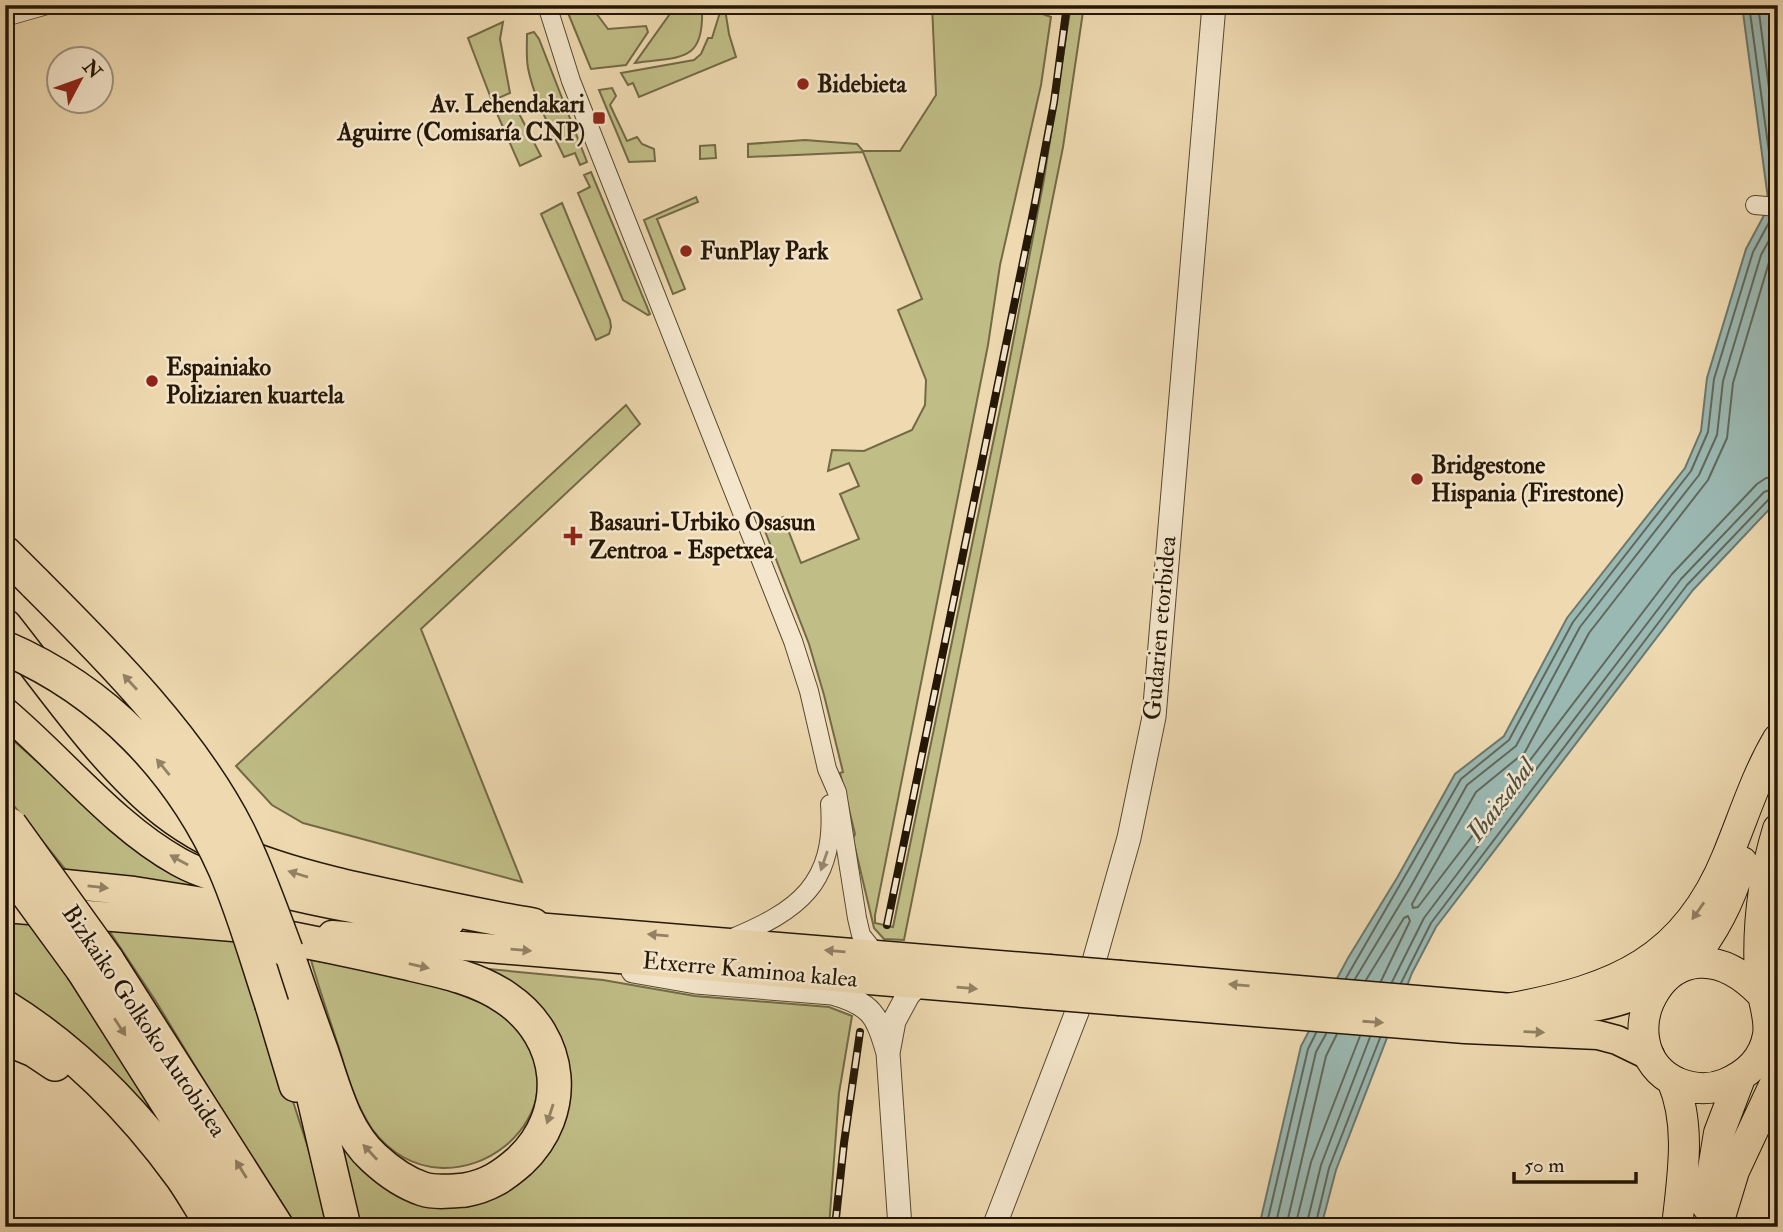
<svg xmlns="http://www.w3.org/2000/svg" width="1783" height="1232" viewBox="0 0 1783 1232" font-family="'IM FELL Double Pica',serif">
<rect width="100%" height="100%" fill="#eed9b0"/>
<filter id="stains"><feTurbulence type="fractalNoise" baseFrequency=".00286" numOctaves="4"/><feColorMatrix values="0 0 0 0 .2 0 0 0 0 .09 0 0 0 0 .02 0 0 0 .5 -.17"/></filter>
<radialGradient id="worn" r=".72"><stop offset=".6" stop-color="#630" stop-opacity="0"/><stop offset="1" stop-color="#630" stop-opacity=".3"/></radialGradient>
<!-- green -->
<path fill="#c0bd86" stroke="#726a46" stroke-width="2" d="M932,5H975L988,9L994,5H1029L1034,11L1051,17L1041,85L1000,265L988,345L875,915V923L893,927L1004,390L1044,179L1071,5H1084L1063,147L904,940L884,939L874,928L853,839L855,834L840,773L843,772L824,695L809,644L765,531L768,523L783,517L801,563L859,539L840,494L859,486L849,463L828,471L832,450L864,451L912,430L925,405L926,380L898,310L922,299L863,152L748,157V144L805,140L857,144L863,151H900L936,95Z
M593,9L608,29L646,26L648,32L626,65L591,69L568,13Z
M721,9H725L729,34L736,57L639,97L633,83L628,85L621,73L694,60L701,54L708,38H712Z
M702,10C704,64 679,56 635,63L672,11Z
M503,22L500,39L510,93L492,101L468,38Z
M534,32L539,39L587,162L580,165L575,153L564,157C551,129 534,99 528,68C526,57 527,45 527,34Z
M612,88L616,96L610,105L627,141L637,137L642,144L654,149L655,161L629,162L599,90Z
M512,100L541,156L520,166L495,109Z
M715,145L716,158L700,159V146Z
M591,172L650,314L648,315L623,300L578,193L590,187L584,175Z
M696,197L698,202L657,219L685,289L673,294L644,220Z
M562,203L610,320L611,327L609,334L596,340L541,214Z
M626,405L640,424L421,629L522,882L303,823L272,805L236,766Z
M5,733L67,788L216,891L69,874L5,795Z
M5,922H29L98,1021L189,1166L5,996Z
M108,929L241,941L310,1154L337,1227H293L155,1000Z
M311,960C360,969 471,987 507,1019C604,1108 450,1232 372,1129C355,1104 347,1074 338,1045C329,1017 319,989 311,960Z
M478,968L603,980L695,996L829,1007L852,1016L839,1093L829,1227H359L338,1140L454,1206L569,1098Z"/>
<!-- water -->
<path fill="#9bb9b3" stroke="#6b786e" stroke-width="2" d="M1742,5H1778V500L1693,590L1436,927L1412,973L1336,1170L1321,1227H1259L1301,1046L1348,958L1397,878L1455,774L1504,736L1567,618L1685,468L1701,431L1707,378L1746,249L1769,206Z"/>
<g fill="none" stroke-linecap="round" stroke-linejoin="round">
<!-- shore -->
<path stroke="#60685c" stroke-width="2" d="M1749,5L1775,196
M1758,5L1778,156
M1768,5L1778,76
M1778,246L1770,259L1733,383L1727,438L1708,480L1589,633L1525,752L1476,792L1412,904L1413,908L1418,907L1672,574L1757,484L1766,478L1778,477
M1346,978L1461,779L1509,740L1573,622L1691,471L1708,432L1714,379L1753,252L1772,217
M1355,979L1411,886L1467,785L1516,746L1580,627L1699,475L1717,435L1723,381L1761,255L1778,224
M1366,980L1404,918L1408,916L1410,921L1381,981
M1392,982L1424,918L1512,801L1681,579L1764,492L1778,487
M1401,983L1431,923L1687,585L1770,498L1778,496
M1266,1227L1308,1049L1316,1033
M1275,1227L1316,1052L1326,1034
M1286,1227L1326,1056L1337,1034
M1295,1227L1311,1162L1360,1036
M1306,1227L1321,1165L1370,1037
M1315,1227L1329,1168L1380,1038"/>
<defs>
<path id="minor" d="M547,5L571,81L793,641L809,691L827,769L837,792L857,918L861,935L876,954
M5,17L47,5
M1755,205L1778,207
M730,939C798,911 836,884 830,804
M5,1224L8,1227"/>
<path id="tertiary" d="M633,971L696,982L832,993C872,1004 877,1015 888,1053
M900,1227L888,1053L894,1021L908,995L918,984
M994,1227L1087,986L1129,838L1154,717L1214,5"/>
<path id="primary" d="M5,712C62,760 114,826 179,862C204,876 233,882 260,888C323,904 386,916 450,922
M36,881L134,891L259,911
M5,908L268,930
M511,925L1049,969
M332,935L1047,995
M1121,975L1512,1008C1571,1011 1599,1012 1655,988
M1120,1001L1465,1029L1598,1035L1617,1040L1650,1056"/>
<path id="trunk" d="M1688,964C1715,931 1729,902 1742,862
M1761,993C1670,900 1598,1048 1678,1083C1693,1089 1710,1090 1725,1084C1747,1075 1764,1059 1768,1035C1771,1016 1761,996 1760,977C1757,926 1763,878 1778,829
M1512,1008C1616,989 1685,960 1727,857C1744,816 1756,776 1778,739
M1672,1080C1692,1125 1682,1179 1677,1227
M1707,1206L1719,1133L1740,1078
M1717,1227L1734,1171L1778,1077"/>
<path id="motorway" d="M5,553L36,584
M5,626C52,685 106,765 165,811C234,865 324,882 407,900C449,909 490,918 533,925
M257,932C305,941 354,951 402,962C437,970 476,977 506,998C564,1037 571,1113 520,1161C503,1176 488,1186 465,1190C452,1191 435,1193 423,1189C405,1183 388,1171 374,1158C344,1131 334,1087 321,1050C309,1017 297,983 286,950
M107,960L277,1227
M83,970L246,1227
M272,1005L296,1085
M5,1007C76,1051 133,1110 182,1177C193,1193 203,1211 214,1227
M5,1038L34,1050L55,1064
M303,1052L344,1227"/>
</defs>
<!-- minor casing -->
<use href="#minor" stroke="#564830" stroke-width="20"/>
<!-- tertiary casing -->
<use href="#tertiary" stroke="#564830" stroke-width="25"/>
<!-- primary casing -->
<use href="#primary" stroke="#241706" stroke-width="31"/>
<!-- trunk casing -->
<use href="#trunk" stroke="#241706" stroke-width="32"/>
<!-- motorway casing -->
<use href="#motorway" stroke="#241706" stroke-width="36"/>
<!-- minor -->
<use href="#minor" stroke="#f4e6cc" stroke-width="18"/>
<!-- tertiary -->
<use href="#tertiary" stroke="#f4e6cc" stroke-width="23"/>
<!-- primary -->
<use href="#primary" stroke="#eed9b0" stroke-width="28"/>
<!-- trunk -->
<use href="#trunk" stroke="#eed9b0" stroke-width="30"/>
<!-- motorway -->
<use href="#motorway" stroke="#eed9b0" stroke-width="33"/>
<defs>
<path id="rail" d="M887,925L1034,208L1054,102L1067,5
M835,1227L844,1143L860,1032"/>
</defs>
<!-- rail casing -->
<use href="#rail" stroke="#241706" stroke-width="8"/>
<!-- rail -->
<use href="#rail" stroke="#f4e6cc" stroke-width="5" stroke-dasharray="16" stroke-linecap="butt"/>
<defs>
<path id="primary-bridge" d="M1049,969L1121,975
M1047,995L1120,1001"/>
<path id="motorway-bridge" d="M36,584C108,656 192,740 238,831C257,869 271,910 286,950
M5,648C105,691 181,770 225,869C244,913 257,960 272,1005
M10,825L107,960
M5,863L83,970"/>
</defs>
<!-- primary-bridge casing -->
<use href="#primary-bridge" stroke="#241706" stroke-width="31" stroke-linecap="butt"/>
<!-- motorway-bridge casing -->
<use href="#motorway-bridge" stroke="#241706" stroke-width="36" stroke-linecap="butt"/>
<!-- primary-bridge -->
<use href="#primary-bridge" stroke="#eed9b0" stroke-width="28"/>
<!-- motorway-bridge -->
<use href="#motorway-bridge" stroke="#eed9b0" stroke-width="33"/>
</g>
<!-- one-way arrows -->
<defs><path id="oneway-solid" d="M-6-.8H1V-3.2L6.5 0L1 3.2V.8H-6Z" transform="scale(1.75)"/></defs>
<g fill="#938264">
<use href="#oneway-solid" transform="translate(130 682) rotate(-132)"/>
<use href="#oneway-solid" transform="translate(163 767) rotate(-129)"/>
<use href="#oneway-solid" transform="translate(179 860) rotate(-151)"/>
<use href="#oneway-solid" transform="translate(298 874) rotate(-163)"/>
<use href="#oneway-solid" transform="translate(98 887) rotate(6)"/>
<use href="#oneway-solid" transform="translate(1698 911) rotate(125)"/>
<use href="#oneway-solid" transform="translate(658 935) rotate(-175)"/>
<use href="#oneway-solid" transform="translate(521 950) rotate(5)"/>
<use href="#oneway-solid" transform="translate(835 951) rotate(-175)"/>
<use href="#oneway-solid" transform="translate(419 966) rotate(13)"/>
<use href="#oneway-solid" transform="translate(1239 985) rotate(-175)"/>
<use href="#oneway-solid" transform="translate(967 988) rotate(5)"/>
<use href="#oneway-solid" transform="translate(1373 1022) rotate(4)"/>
<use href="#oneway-solid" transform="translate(120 1027) rotate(57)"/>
<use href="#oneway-solid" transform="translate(1534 1032) rotate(2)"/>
<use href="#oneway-solid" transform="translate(550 1114) rotate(108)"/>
<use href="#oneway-solid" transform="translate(370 1152) rotate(-133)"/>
<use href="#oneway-solid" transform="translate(241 1169) rotate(-122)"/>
</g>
<use fill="#968973" href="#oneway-solid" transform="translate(824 861) rotate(109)"/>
<!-- markers -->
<g fill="#8f2418" stroke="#f4e6cc" stroke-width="2.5">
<circle cx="803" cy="84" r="7"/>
<rect x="592" y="111" width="14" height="14" rx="3.5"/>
<circle cx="686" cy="251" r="7"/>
<circle cx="152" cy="381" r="7"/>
<circle cx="1417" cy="479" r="7"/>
<path d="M569.5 525.5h7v7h7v7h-7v7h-7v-7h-7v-7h7z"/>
</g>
<g text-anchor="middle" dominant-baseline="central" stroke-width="5" stroke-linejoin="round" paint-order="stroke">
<!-- poi labels -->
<g font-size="24" font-weight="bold" fill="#241706" stroke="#f4e6cc" text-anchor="start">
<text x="817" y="84">Bidebieta</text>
<text x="585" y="104" text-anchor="end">Av. Lehendakari<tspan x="585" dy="28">Aguirre (Comisaría CNP)</tspan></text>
<text x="700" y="251">FunPlay Park</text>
<text x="166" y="367">Espainiako<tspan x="166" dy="28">Poliziaren kuartela</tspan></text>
<text x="1431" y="465">Bridgestone<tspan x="1431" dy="28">Hispania (Firestone)</tspan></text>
<text x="589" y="522">Basauri-Urbiko Osasun<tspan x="589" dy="28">Zentroa - Espetxea</tspan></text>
</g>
<!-- street labels -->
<g font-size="24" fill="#241706" stroke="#f4e6cc">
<text transform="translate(1160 628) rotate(-85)">Gudarien etorbidea</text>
<text transform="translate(750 970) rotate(5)">Etxerre Kaminoa kalea</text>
<text transform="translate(144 1021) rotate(56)">Bizkaiko Golkoko Autobidea</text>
</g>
<!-- water labels -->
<g font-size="26" font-style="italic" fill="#4e5043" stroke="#f4e6cc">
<text transform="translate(1501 800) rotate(-53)">Ibaizabal</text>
</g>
</g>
<!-- margin -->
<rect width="1783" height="1232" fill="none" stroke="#eed9b0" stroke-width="28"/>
<rect x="7" y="7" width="1769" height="1218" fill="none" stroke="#241706" stroke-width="3.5"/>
<rect x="14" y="14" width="1755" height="1204" fill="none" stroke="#241706" stroke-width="2"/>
<!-- north arrow -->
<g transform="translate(80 80) rotate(49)"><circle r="33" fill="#f4e6cc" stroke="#a1937d" stroke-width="2"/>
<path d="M0-5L12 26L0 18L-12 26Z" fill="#8f2418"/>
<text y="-10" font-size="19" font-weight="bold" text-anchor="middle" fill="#241706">N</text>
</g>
<!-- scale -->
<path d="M1514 1172v10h122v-10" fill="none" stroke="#241706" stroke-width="3.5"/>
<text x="1524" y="1172" font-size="21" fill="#241706" stroke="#f4e6cc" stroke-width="5" paint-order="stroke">50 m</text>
<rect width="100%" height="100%" filter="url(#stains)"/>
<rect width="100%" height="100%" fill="url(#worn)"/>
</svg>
